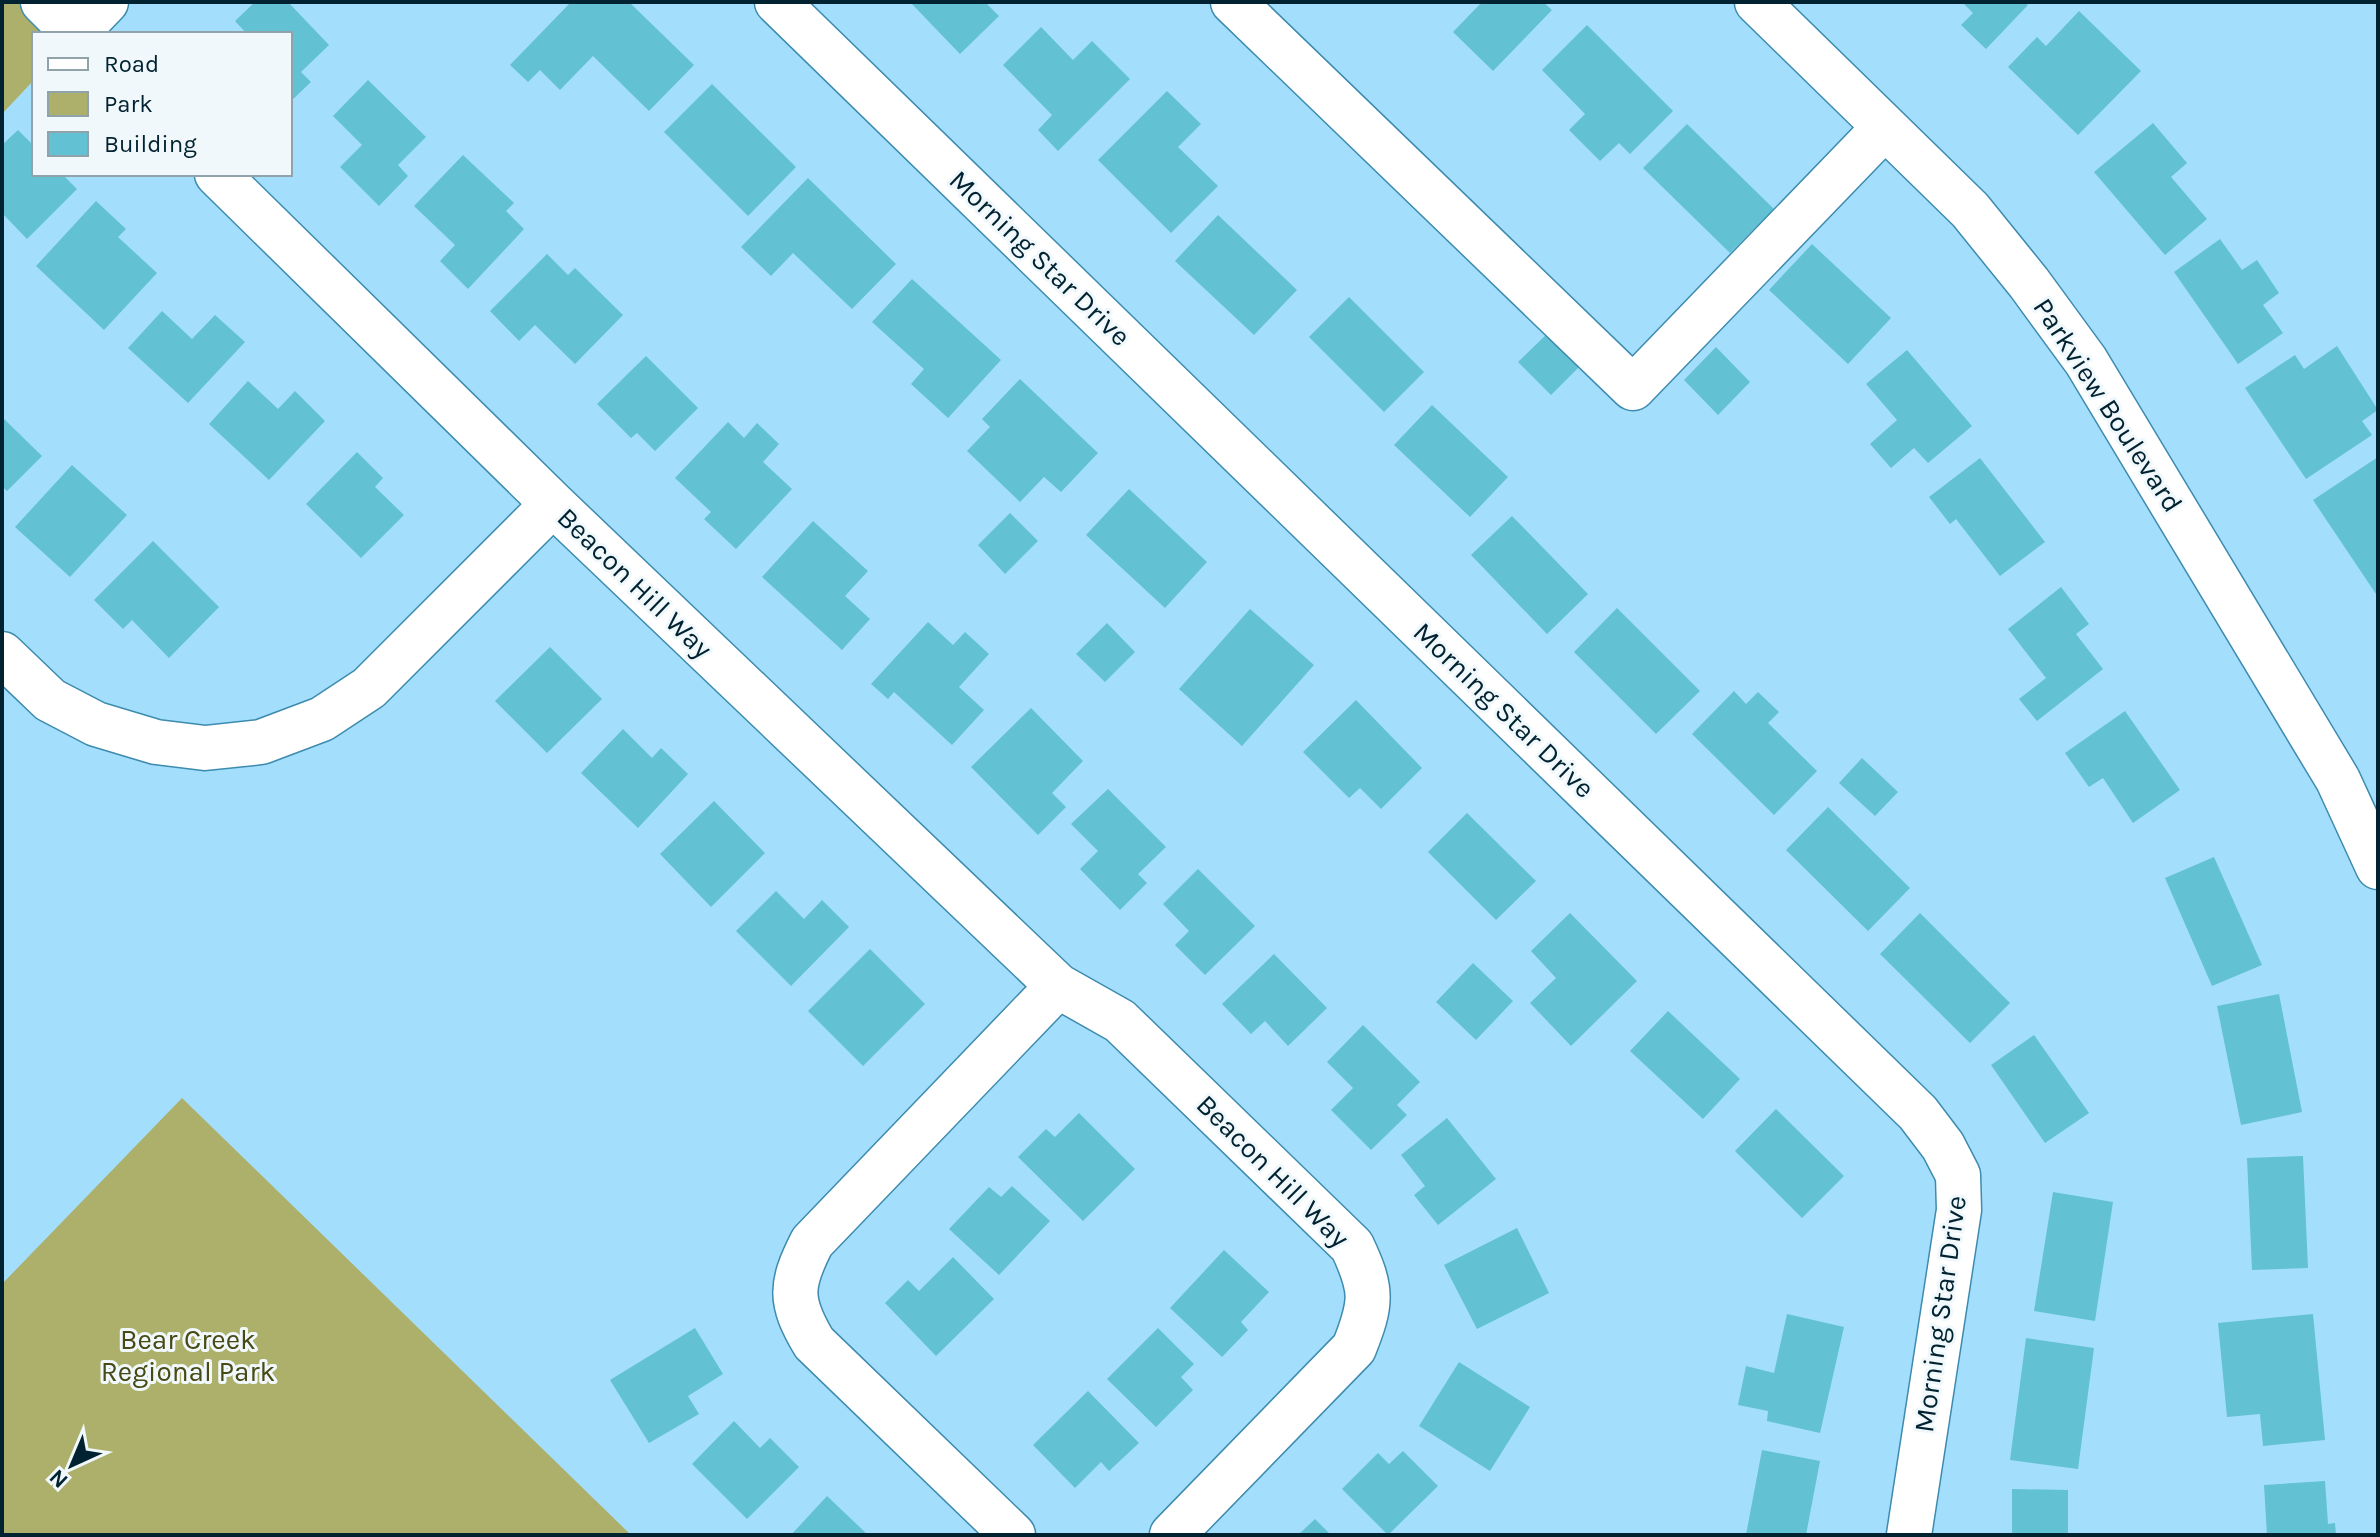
<svg xmlns="http://www.w3.org/2000/svg" width="2380" height="1537" viewBox="0 0 2380 1537" font-family="Karla,sans-serif">
<rect width="100%" height="100%" fill="#a3dffd"/>
<!-- green -->
<path fill="#adb06b" d="M2,2H43L75,34H34V80L2,114Z
M182,1098L631,1535H2V1284Z"/>
<!-- building -->
<path fill="#62c1d2" d="M255,2H288L329,45L301,72L311,82L290,102V34H247L235,21Z
M571,2H629L694,65L649,111L593,56L560,90L540,70L528,82L510,65Z
M910,2H985L999,16L960,54Z
M1482,2H1543L1552,10L1493,71L1453,32Z
M1962,2H2024L2028,5L1986,49L1961,25L1973,13Z
M2079,11L2141,71L2078,135L2008,67L2037,37L2046,46Z
M1587,25L1673,111L1630,154L1619,143L1600,161L1569,130L1585,114L1542,70Z
M1041,27L1073,60L1092,41L1130,79L1058,151L1038,130L1052,115L1003,65Z
M368,80L426,137L398,165L408,176L379,206L340,167L362,145L333,116Z
M712,84L796,167L748,216L664,132Z
M1167,91L1201,124L1178,147L1218,186L1171,233L1098,160Z
M2153,123L2187,163L2171,177L2207,219L2165,255L2094,172Z
M1687,124L1774,209L1730,253L1643,168Z
M18,130L34,146V174H62L77,189L27,239L2,213V145Z
M463,155L514,203L506,211L524,229L468,289L440,261L455,245L414,206Z
M808,178L896,264L852,309L793,253L771,276L741,247Z
M96,201L126,229L118,237L157,273L104,330L36,266Z
M1218,215L1297,290L1254,335L1175,261Z
M2220,239L2242,270L2257,260L2279,293L2263,305L2283,333L2238,364L2174,272Z
M1812,244L1891,318L1848,364L1769,290Z
M547,254L568,275L575,268L623,315L575,364L535,325L519,341L490,311Z
M912,279L1001,360L948,418L911,384L924,369L872,322Z
M1349,297L1424,372L1384,412L1309,337Z
M162,311L192,339L215,315L245,342L188,403L128,348Z
M1555,326L1587,359L1551,395L1518,362Z
M2337,346L2378,410L2362,421L2372,435L2306,479L2245,388L2295,355L2304,369Z
M1716,347L1750,382L1718,415L1684,380Z
M1907,350L1972,426L1928,463L1914,448L1891,468L1870,444L1897,420L1866,384Z
M646,356L698,408L655,451L637,433L631,438L597,404Z
M1020,379L1098,453L1061,492L1044,477L1020,502L967,451L990,427L982,419Z
M248,381L278,409L295,391L325,421L269,480L209,424Z
M1432,405L1508,477L1470,517L1394,445Z
M2,417L42,456L7,491L2,486Z
M728,422L744,438L757,423L779,444L763,462L792,489L736,549L704,519L711,512L675,478Z
M357,452L383,478L375,487L404,515L361,558L306,504Z
M2378,457V597L2313,500Z
M1980,458L2045,542L2000,576L1956,519L1950,524L1929,497Z
M72,465L127,515L70,577L15,527Z
M1129,489L1207,562L1165,608L1086,535Z
M1010,513L1038,541L1005,574L978,545Z
M1512,516L1588,594L1547,634L1471,555Z
M813,521L868,571L845,596L870,619L842,650L762,577Z
M153,541L219,607L169,658L132,620L123,629L94,600Z
M2061,587L2089,624L2076,634L2103,669L2037,721L2019,699L2046,678L2008,629Z
M1617,608L1700,691L1656,734L1574,652Z
M1250,609L1314,665L1242,746L1179,689Z
M928,622L953,645L965,632L989,654L959,687L984,710L952,745L894,692L888,699L871,684Z
M1107,623L1135,652L1105,682L1076,654Z
M550,647L602,699L547,753L495,701Z
M1734,691L1746,704L1758,692L1779,712L1768,723L1817,771L1774,815L1692,734Z
M1356,700L1422,768L1381,809L1360,788L1349,798L1303,752Z
M1031,708L1083,761L1052,793L1066,807L1038,835L971,767Z
M2125,711L2180,790L2133,823L2103,778L2089,787L2065,753Z
M623,729L652,758L661,748L688,774L638,828L581,773Z
M1862,758L1898,792L1875,816L1839,783Z
M1108,789L1166,847L1138,874L1147,883L1120,910L1080,869L1098,851L1071,824Z
M714,801L765,853L711,907L660,854Z
M1828,807L1910,888L1868,931L1786,850Z
M1467,813L1536,881L1496,920L1428,852Z
M2214,857L2262,965L2212,986L2165,878Z
M1198,869L1255,926L1205,975L1175,945L1189,931L1163,904Z
M776,891L804,919L822,900L849,927L791,986L736,931Z
M1570,913L1637,981L1571,1046L1530,1003L1556,978L1531,951Z
M1920,913L2010,1003L1970,1043L1880,954Z
M870,949L925,1004L863,1066L808,1011Z
M1274,954L1327,1008L1288,1046L1265,1021L1251,1034L1222,1004Z
M1473,963L1513,1001L1476,1040L1436,1002Z
M2279,994L2302,1112L2241,1125L2217,1006Z
M1668,1011L1740,1079L1703,1119L1630,1051Z
M1363,1025L1420,1082L1397,1105L1407,1115L1371,1150L1331,1110L1353,1088L1327,1062Z
M2034,1035L2089,1113L2045,1143L1991,1065Z
M1776,1109L1844,1176L1802,1218L1735,1151Z
M1079,1113L1135,1169L1083,1221L1018,1157L1046,1129L1055,1137Z
M1447,1118L1496,1179L1438,1225L1414,1195L1425,1186L1401,1155Z
M2303,1156L2308,1268L2252,1270L2247,1158Z
M1012,1186L1050,1221L999,1275L949,1229L989,1187L1001,1197Z
M2053,1192L2113,1202L2095,1321L2034,1311Z
M1517,1228L1549,1293L1477,1329L1444,1265Z
M1224,1250L1269,1292L1241,1322L1248,1330L1222,1357L1170,1308Z
M953,1257L994,1299L936,1356L885,1303L908,1280L919,1291Z
M1787,1314L1844,1327L1820,1433L1767,1421L1768,1411L1738,1405L1746,1366L1774,1373Z
M2313,1314L2325,1440L2263,1446L2260,1414L2227,1417L2218,1323Z
M695,1328L723,1374L688,1396L699,1414L649,1443L610,1380Z
M1158,1328L1194,1364L1181,1377L1193,1390L1156,1427L1107,1379Z
M2026,1338L2094,1348L2078,1469L2010,1460Z
M1459,1362L1530,1407L1490,1471L1419,1426Z
M1088,1391L1139,1443L1109,1471L1101,1462L1075,1488L1033,1445Z
M734,1421L760,1448L770,1438L799,1467L747,1519L692,1464Z
M1762,1450L1820,1461L1806,1535H1746Z
M1403,1451L1438,1486L1388,1535L1342,1489L1378,1453L1389,1464Z
M2325,1481L2328,1524L2335,1523L2336,1535H2267L2264,1485Z
M2012,1489L2068,1490V1535H2012Z
M827,1496L868,1535H791Z
M1315,1519L1331,1535H1298Z"/>
<g fill="none" stroke-linecap="round" stroke-linejoin="round">
<defs>
<path id="minor" d="M43,2L75,34
M777,2L1918,1113L1943,1146L1958,1175L1959,1210L1909,1535
M1233,2L1633,388L1885,127
M1757,2L1970,210L2029,283L2086,361L2338,780L2378,867
M75,34L106,2
M217,174L553,504L1058,986
M2,654L50,700L96,724L156,742L205,748L261,742L322,719L369,688L553,504
M1013,1535L814,1343C789,1301 790,1285 812,1242L1058,986L1120,1021L1352,1246C1373,1290 1372,1303 1354,1348L1172,1535"/>
</defs>
<!-- minor casing -->
<use href="#minor" stroke="#3d8bae" stroke-width="47"/>
<!-- minor -->
<use href="#minor" stroke="#fff" stroke-width="44"/>
</g>
<g text-anchor="middle" dominant-baseline="central" stroke-width="6" stroke-linejoin="round" paint-order="stroke">
<!-- street labels -->
<g font-size="28" fill="#012230" stroke="#f0f8fb">
<text transform="translate(1040 258) rotate(44)">Morning Star Drive</text>
<text transform="translate(2108 405) rotate(57)">Parkview Boulevard</text>
<text transform="translate(635 583) rotate(44)">Beacon Hill Way</text>
<text transform="translate(1504 710) rotate(44)">Morning Star Drive</text>
<text transform="translate(1273 1171) rotate(45)">Beacon Hill Way</text>
<text transform="translate(1940 1314) rotate(-82)">Morning Star Drive</text>
</g>
<!-- park labels -->
<g font-size="28" fill="#484914" stroke="#f0f8fb">
<text x="188" y="1339">Bear Creek<tspan x="188" dy="32">Regional Park</tspan></text>
</g>
</g>
<!-- border -->
<rect width="2380" height="1537" fill="none" stroke="#012230" stroke-width="8"/>
<!-- legend -->
<rect x="32" y="32" width="260" height="144" fill="#f0f8fb" stroke="#90a2aa" stroke-width="2"/>
<rect x="48" y="58" width="40" height="12" fill="#ffffff" stroke="#90a2aa" stroke-width="2"/>
<text x="104" y="72" font-size="24" fill="#012230">Road</text>
<rect x="48" y="92" width="40" height="24" fill="#adb06b" stroke="#90a2aa" stroke-width="2"/>
<text x="104" y="112" font-size="24" fill="#012230">Park</text>
<rect x="48" y="132" width="40" height="24" fill="#62c1d2" stroke="#90a2aa" stroke-width="2"/>
<text x="104" y="152" font-size="24" fill="#012230">Building</text>
<!-- north arrow -->
<g transform="translate(72 1465) rotate(224)" stroke="#f0f8fb" stroke-width="6" paint-order="stroke">
<path d="M0-6L14 30L0 20L-14 30Z" fill="#012230"/>
<text y="-12" font-size="22" font-weight="bold" text-anchor="middle" fill="#012230">N</text>
</g>
</svg>
